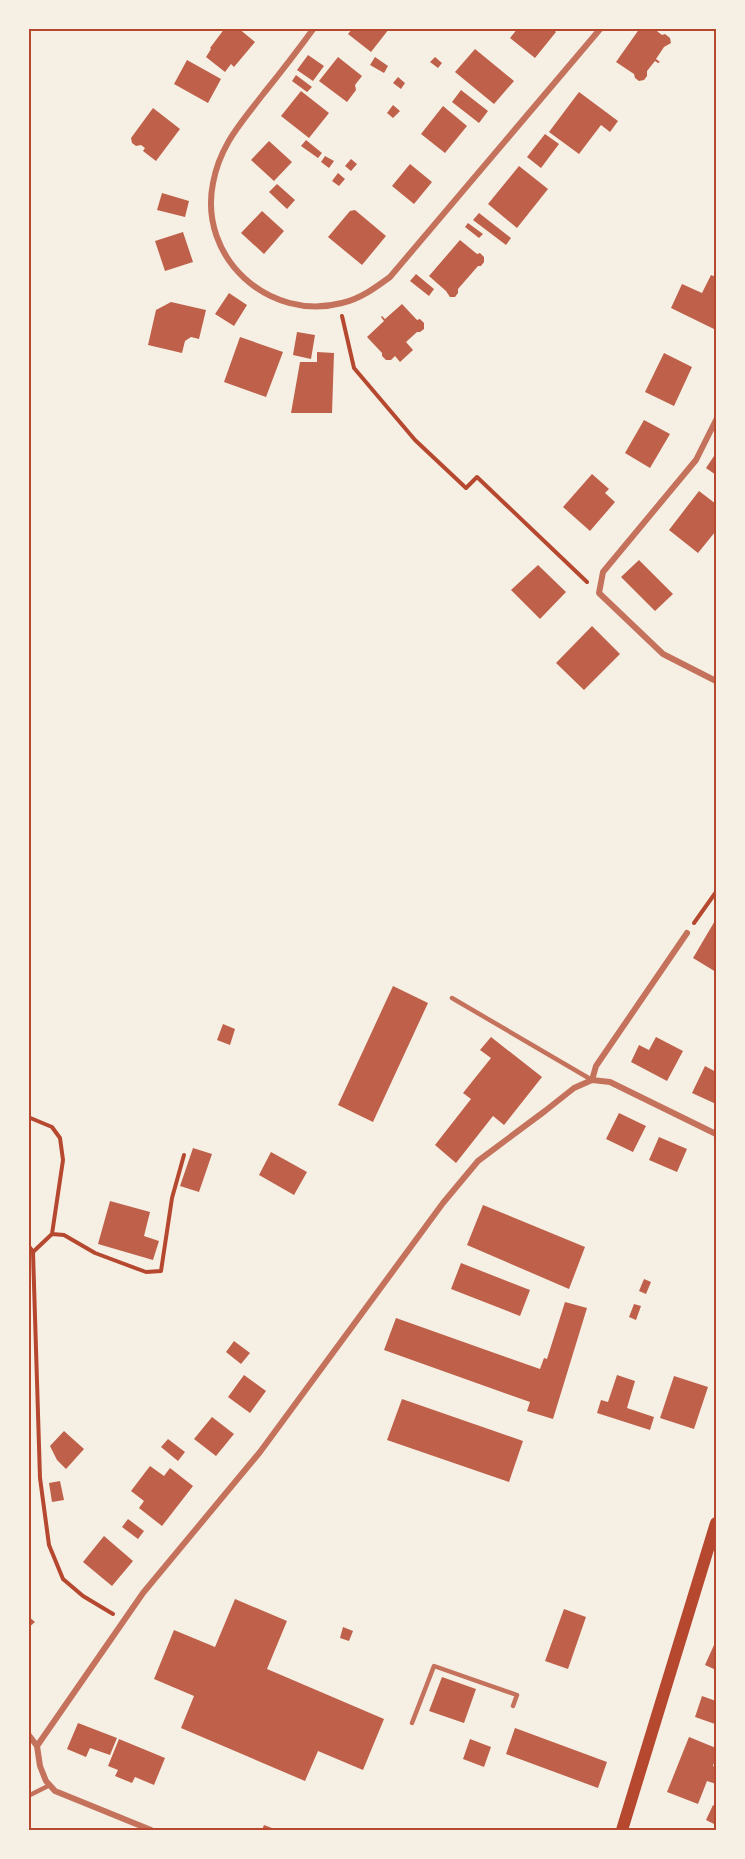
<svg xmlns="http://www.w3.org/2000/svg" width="745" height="1859" viewBox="0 0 745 1859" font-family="Georgia,serif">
<rect width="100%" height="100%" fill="#f6efe4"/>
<!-- building -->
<path fill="#bf614a" d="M225,28H238L255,42L234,67L231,64L225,72L206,57L211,49L210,48Z
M353,28H387L389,29L371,52L348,34Z
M518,28H552L556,32L535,58L510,38Z
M640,28H653L662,35L665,34L670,38L671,43L664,47L656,59L660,62L658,63L655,61L647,71V76L644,80L639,81L635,78L634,74L616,62Z
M475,49L514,81L494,104L455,72Z
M308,55L324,66L313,81L297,70Z
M338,57L362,76L355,85L356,90L347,102L319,81Z
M375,57L388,66L384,73L370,65Z
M435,57L442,63L438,68L430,62Z
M187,60L221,79L208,103L174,84Z
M296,75L312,87L307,92L292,81Z
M398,77L405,83L401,89L393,83Z
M461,90L488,111L479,123L452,102Z
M301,91L329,113L309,138L281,116Z
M579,92L618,121L610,132L601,125L579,154L549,132Z
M393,105L400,111L393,118L387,113Z
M443,106L467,126L445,153L421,134Z
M153,108L180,129L156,161L143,151L145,148L141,145L136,146L132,143L131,138Z
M545,134L559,144L541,168L527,157Z
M306,140L322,153L318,158L301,146Z
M269,141L292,162L274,181L251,160Z
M325,156L334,161L329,168L321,162Z
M351,159L357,164L351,171L345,166Z
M410,164L432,182L414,204L392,186Z
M519,166L548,189L517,228L488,204Z
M338,173L345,179L339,186L332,181Z
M277,184L295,200L287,209L269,192Z
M162,193L189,201L185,217L157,210Z
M355,210L386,236L362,265L328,237L350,211Z
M262,211L284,231L264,254L241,233Z
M479,213L511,238L506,245L473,220Z
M468,223L483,234L479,238L465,227Z
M183,232L193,262L165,271L155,241Z
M460,240L477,254L480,253L484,257V262L481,266H478L458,289V293L455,297H450L446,291L429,276Z
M416,274L434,289L429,296L410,281Z
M711,275L716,277V330L671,308L682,284L702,293Z
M229,293L247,305L234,326L215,314Z
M171,302L206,310L199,339L191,337L185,341L182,353L148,345L156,310Z
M402,304L417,320L420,319L424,323V329L420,332H417L406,342L413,350L400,362L395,356L391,360H386L382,356V353L367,337L384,321L381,317L382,316L385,319Z
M297,332L315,335L311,359L293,355Z
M240,337L283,352L266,397L224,382Z
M317,352L334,353L332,413H291L300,362H317Z
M664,353L692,367L674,406L645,392Z
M644,420L670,434L650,468L625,453Z
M716,453V475L706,468Z
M592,474L609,489L605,493L615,502L590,531L563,507Z
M699,491L716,504V533L715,532L698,553L669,530Z
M639,560L673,594L655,611L621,577Z
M538,565L566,592L540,619L511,590Z
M592,626L620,654L584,690L556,663Z
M716,919V972L693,958Z
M393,986L428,1003L373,1122L338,1105Z
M223,1024L235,1029L230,1045L217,1040Z
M491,1037L542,1077L504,1125L493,1116L456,1163L435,1145L471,1099L463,1093L491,1058L480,1050Z
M656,1037L683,1051L667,1081L631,1062L639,1045L649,1050Z
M705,1066L716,1072V1104L692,1093Z
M619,1113L646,1126L633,1152L606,1139Z
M659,1137L687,1149L677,1172L649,1160Z
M193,1148L212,1154L199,1192L180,1186Z
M271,1152L307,1172L294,1195L259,1175Z
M110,1201L150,1212L144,1236L159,1241L153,1260L98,1244Z
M483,1205L585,1247L569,1289L467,1245Z
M461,1263L530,1290L520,1316L451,1289Z
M644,1279L651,1282L646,1294L639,1291Z
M565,1302L587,1308L553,1419L527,1411L530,1402L384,1350L396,1318L540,1369L544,1358L547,1359Z
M634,1304L641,1306L636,1320L629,1317Z
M234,1341L250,1353L241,1364L226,1352Z
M244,1375L266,1391L250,1413L228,1397Z
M617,1375L635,1381L627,1408L654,1417L650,1430L597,1413L601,1400L608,1402Z
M674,1376L708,1387L694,1429L660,1418Z
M402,1399L523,1441L509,1482L387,1440Z
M212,1417L234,1434L216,1456L194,1439Z
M64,1431L84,1449L66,1469L57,1460L50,1446Z
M168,1439L185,1452L178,1461L161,1447Z
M150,1466L164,1476L170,1468L193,1486L162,1526L139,1508L144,1501L131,1491Z
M60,1481L64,1500L52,1502L49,1483Z
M128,1519L144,1531L138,1539L122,1527Z
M104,1536L133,1561L112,1586L83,1562Z
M235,1599L287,1621L267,1669L384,1719L363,1770L318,1751L305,1781L181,1728L194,1696L154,1679L174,1630L215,1647Z
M564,1609L586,1617L568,1669L545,1661Z
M28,1616L35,1622L28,1628Z
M343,1627L353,1631L349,1641L340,1638Z
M714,1645L716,1646V1670L705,1665Z
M442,1677L476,1689L464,1723L429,1711Z
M702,1696L716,1701L715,1724L695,1717Z
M78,1723L117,1738L110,1755L90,1748L86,1757L67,1749Z
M515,1728L607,1762L598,1788L506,1754Z
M689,1737L716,1748V1757L713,1766L716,1767V1784L707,1781L698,1804L667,1792Z
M119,1739L165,1758L154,1785L135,1777L132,1783L115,1776L118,1770L108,1766Z
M470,1739L491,1747L484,1767L463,1759Z
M713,1805L716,1807V1825L706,1820Z
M264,1825L277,1830H262Z"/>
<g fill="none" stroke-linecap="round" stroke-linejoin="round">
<!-- path -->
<path stroke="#b5482f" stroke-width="4" d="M342,316L354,368L415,440L466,488L477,477L587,582
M694,923L716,892
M28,1117L52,1127L60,1138L63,1160L52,1234
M28,1245L33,1252L40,1478L49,1545L63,1579L83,1596L113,1614
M33,1252L52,1234L64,1235L95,1253L146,1272L161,1271L172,1198L184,1155"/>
<!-- service -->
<path stroke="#c5725c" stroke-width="4.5" d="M452,998L592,1080
M412,1723L434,1666L517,1695L513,1706
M28,1796L50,1785"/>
<!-- minor -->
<path stroke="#c5725c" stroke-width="6" d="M314,28C298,50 281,72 264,93C241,123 220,145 213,183C198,258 269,322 342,303C360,299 375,288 390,277L601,28
M716,420L696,460L603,572L599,593L663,654L716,681
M592,1080L596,1066L687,933
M28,1734L37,1746L40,1766L46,1781L55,1791L151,1830
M37,1746L143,1593L260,1452L443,1203L478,1161L545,1111L574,1088L592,1080L610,1082L716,1134"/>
<!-- secondary -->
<path stroke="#b5482f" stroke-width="12" d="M622,1830L716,1523"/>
</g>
<!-- border -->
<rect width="745" height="1859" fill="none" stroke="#f6efe4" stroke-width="60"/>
<rect x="30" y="30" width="685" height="1799" fill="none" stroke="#b5482f" stroke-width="2"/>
</svg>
